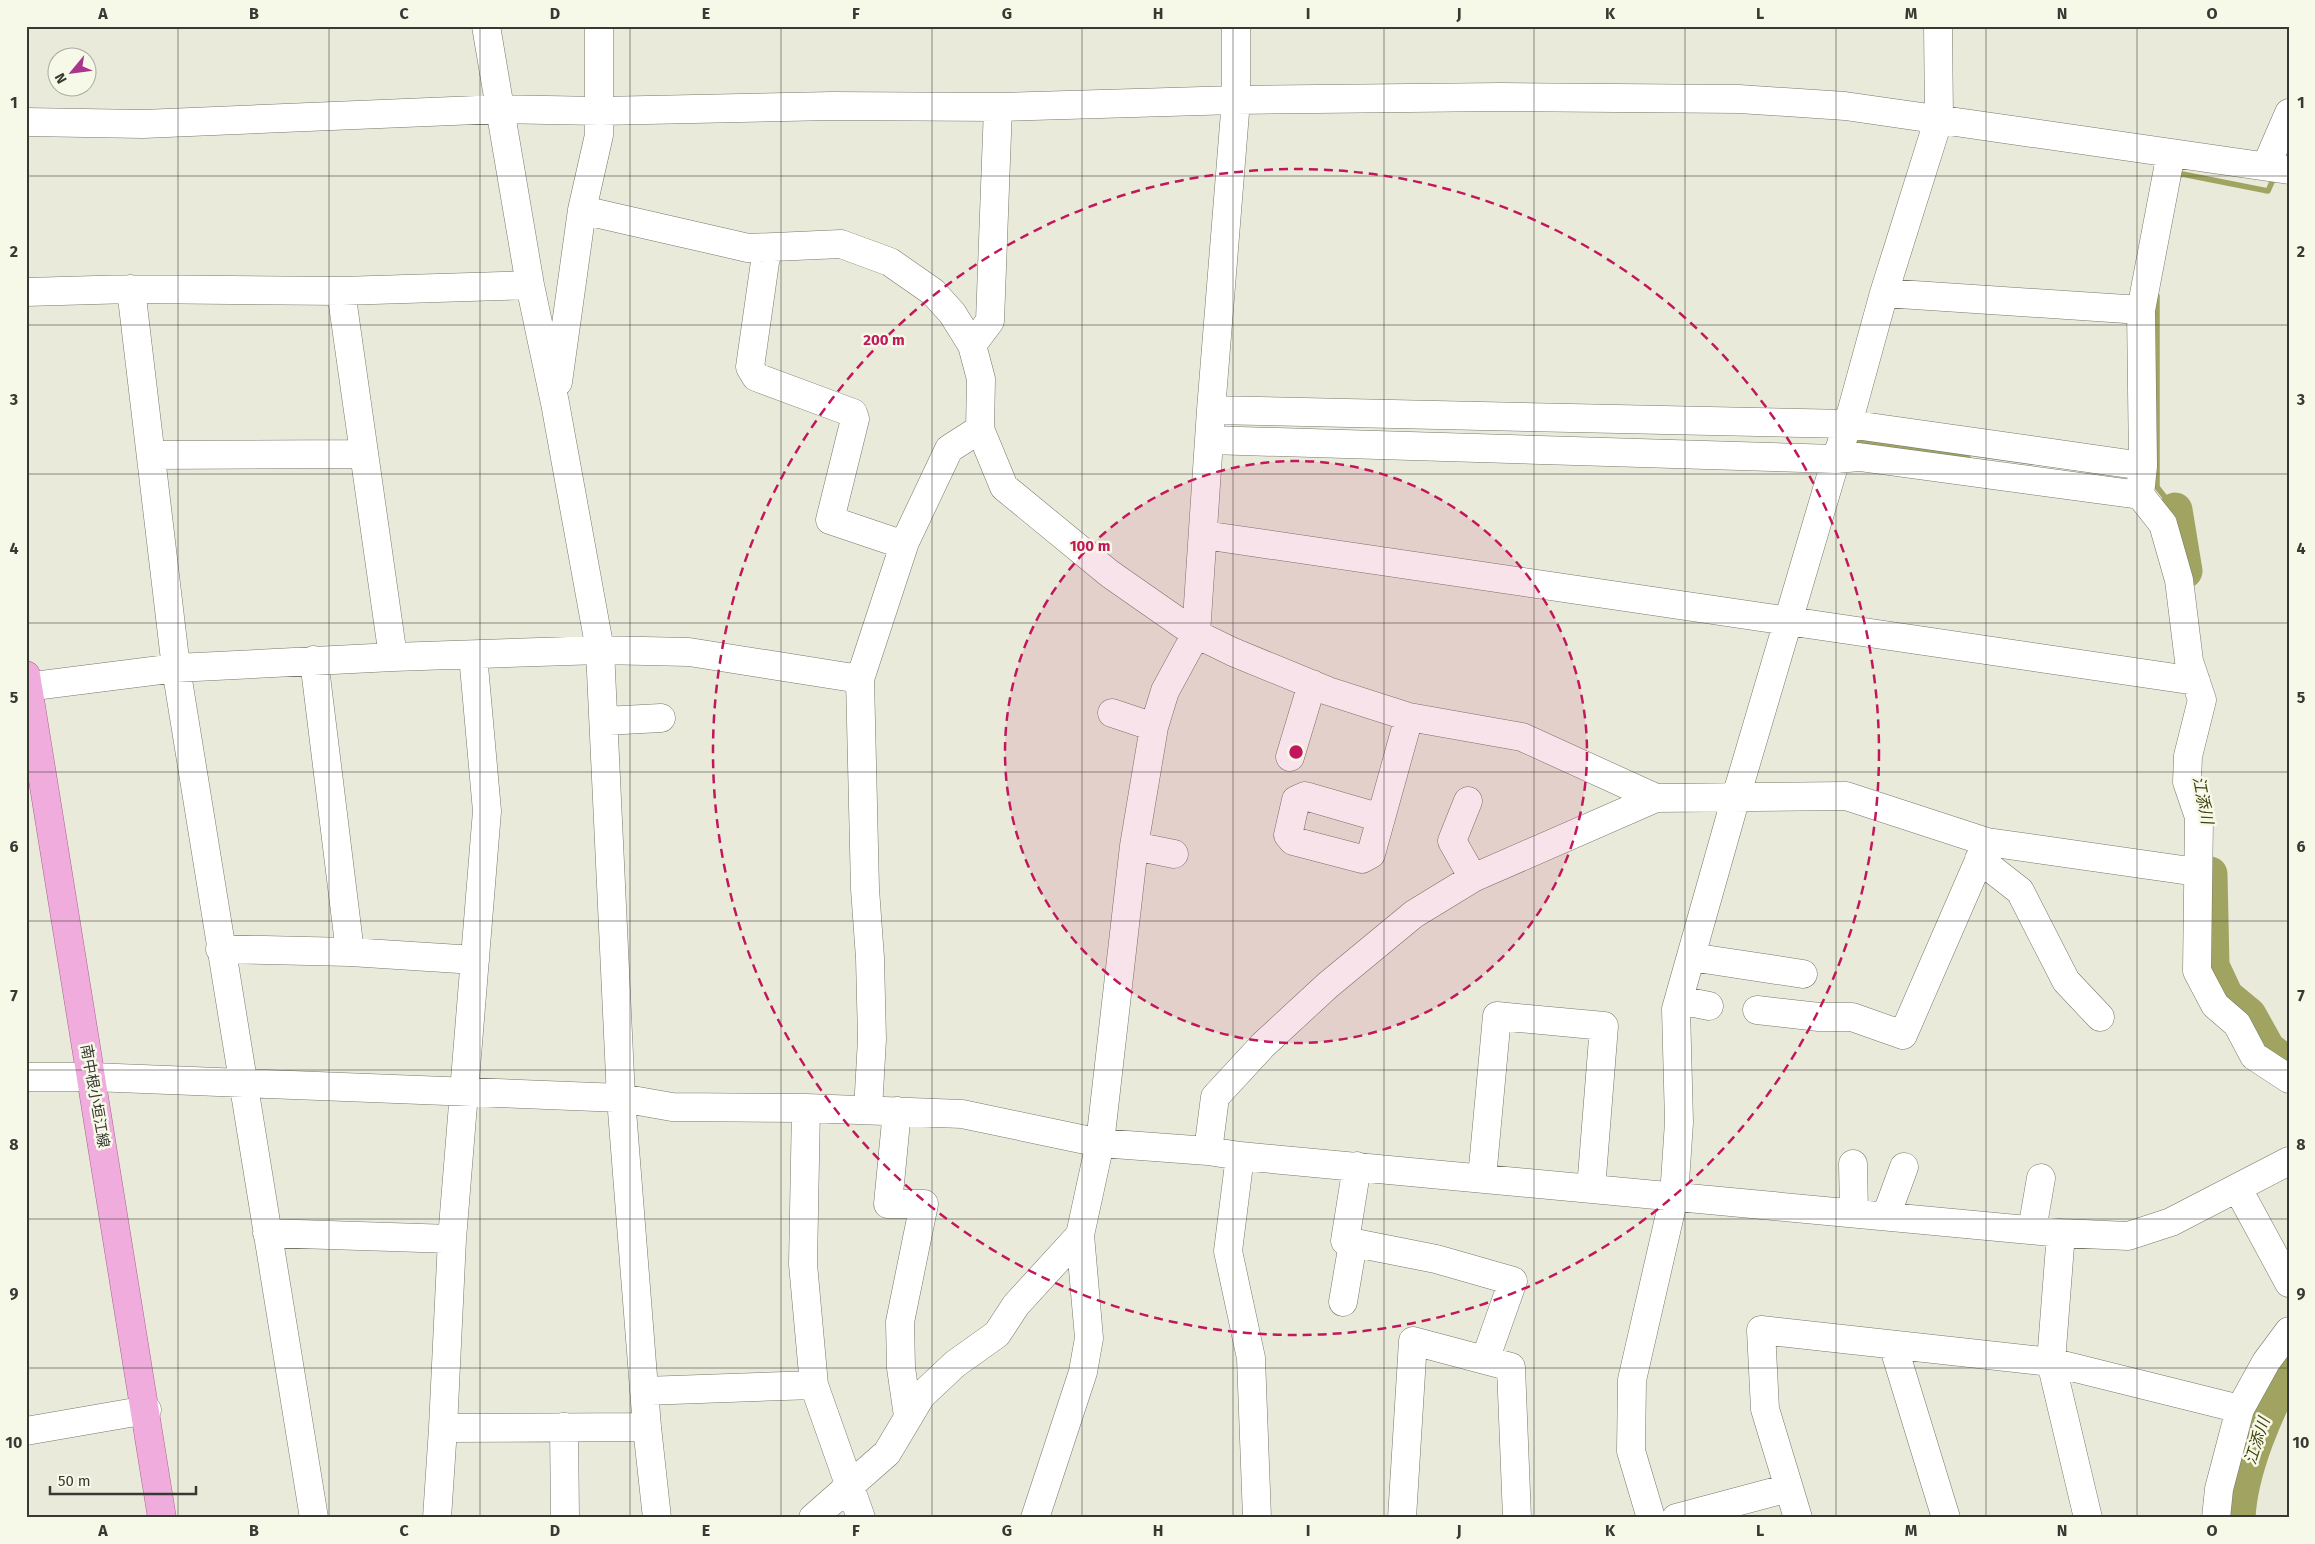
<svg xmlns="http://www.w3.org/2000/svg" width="2315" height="1544" viewBox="0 0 2315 1544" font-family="'Fira Sans','Noto Sans JP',sans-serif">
<rect width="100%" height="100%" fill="#e9eada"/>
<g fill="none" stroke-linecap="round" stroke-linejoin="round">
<!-- stream -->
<path stroke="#a0a460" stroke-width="5.5" d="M2175,179L2182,174L2268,191L2275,175
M2157,296V487L2175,510
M1848,443L1862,442L1968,458"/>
<!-- river -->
<path stroke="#a0a460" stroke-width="35" d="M2175,510L2185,571
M2210,874L2212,966L2226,996L2249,1015L2268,1049L2289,1065
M2238,1518C2240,1471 2266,1410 2289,1369"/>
<defs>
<path id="minor" d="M486,26L530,285L555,403L600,650L621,1098L647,1427L657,1518
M599,26V135L582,210L748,248L841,244L890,262L933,292L952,313L972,345L981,379L980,429L1004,487L1110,574L1196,634L1211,410L1236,100V26
M26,122L143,124L501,109L600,111L832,106L998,107L1236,100L1501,97L1739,99L1845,106L2289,170
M2171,153L2141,310L2143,466L2140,495L2163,524L2179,580L2189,661L2202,700L2188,756L2187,782L2199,817L2197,971L2215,1005L2237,1024L2254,1056L2289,1079
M2266,166L2289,113
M767,248L750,367L756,377L853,413L855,419L830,520L904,545
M131,289L176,668L314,1518
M341,291L393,657
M26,292L131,289L341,291L530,285
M1884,293L2141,310
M972,345L990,321L998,107
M558,382L582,210
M1211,410L1848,424L2143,466
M1210,440L1836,459L1859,457L2140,495
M151,455L363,454
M1204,535L2196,681
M314,660L350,952
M26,687L176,668L393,657L600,650L689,652L860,679
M1112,713L1154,727
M604,721L661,718
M1290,757L1312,684
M1468,801L1452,841L1473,878
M1381,818L1305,796L1296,800L1288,835L1293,841L1362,859L1371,854L1409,717
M1134,846L1174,854
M1979,859L2020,891L2066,981L2100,1017
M220,949L350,952L475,960
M1691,957L1803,974
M1679,1000L1709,1006
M1757,1010L1819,1017H1852L1903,1035L1987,842L2197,872
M26,1077H92L621,1098L672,1107L806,1108L962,1114L1100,1143L1208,1151L1240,1156L2061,1233L2128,1236L2171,1222L2289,1161
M806,1108L803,1264L814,1385L861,1518
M868,1110L872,1039L870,958L865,889L860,679L905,542L949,449L980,429
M897,1111L888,1204H924L900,1322L901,1368L908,1416
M1208,1151L1215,1097L1263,1045L1328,985L1414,914L1473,878L1656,798
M1240,1156L1228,1251L1251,1358L1257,1518
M1853,1164L1854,1213
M1357,1166L1345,1241L1436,1259L1513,1281L1485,1360
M1482,1178L1497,1016L1604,1026L1591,1189
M2238,1189L2289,1283
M1886,1216L1904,1167
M2032,1230L2041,1178
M267,1233L452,1239
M2061,1233L2051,1362L2088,1518
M1343,1302L1353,1243
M1893,1345L1946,1518
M644,1391L814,1385
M564,1427L565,1518
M443,1428L452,1239L487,811L473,655
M26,1431L147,1410
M437,1518L443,1428L647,1427
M813,1518L887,1453L921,1396L955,1364L997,1334L1016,1305L1080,1235
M1035,1518L1083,1372L1089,1338L1080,1235L1100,1143L1134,846L1154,727L1165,691L1196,634L1233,652L1328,691L1409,717L1522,737L1656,798L1846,796L1987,842
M1402,1518L1413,1341L1511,1367L1517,1518
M1651,1518L1631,1451L1632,1380L1674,1197L1679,1122L1676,1009L1736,797L1836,459L1848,424L1884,293L1939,118L1938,26
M1676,1518L1788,1488
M1798,1518L1765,1409L1761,1330L2051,1362L2240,1409
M2216,1518L2219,1489L2240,1409L2266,1362L2289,1331"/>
<path id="major" d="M26,675L162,1518"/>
</defs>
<!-- minor casing -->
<use href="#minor" stroke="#77786a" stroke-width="29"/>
<!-- major casing -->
<use href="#major" stroke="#a86091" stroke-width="29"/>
<!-- minor -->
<use href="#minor" stroke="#fff" stroke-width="28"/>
<!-- major -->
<use href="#major" stroke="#efacdc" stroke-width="28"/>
</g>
<!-- grid -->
<path fill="none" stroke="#393933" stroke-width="1" stroke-opacity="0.55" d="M178,26V1518M329,26V1518M480,26V1518M630,26V1518M781,26V1518M932,26V1518M1082,26V1518M1233,26V1518M1384,26V1518M1534,26V1518M1685,26V1518M1836,26V1518M1986,26V1518M2137,26V1518M26,176H2289M26,325H2289M26,474H2289M26,623H2289M26,772H2289M26,921H2289M26,1070H2289M26,1219H2289M26,1368H2289"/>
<!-- distance rings -->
<circle cx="1296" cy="752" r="291" fill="#c2185b" fill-opacity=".12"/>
<g fill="none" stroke="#c2185b" stroke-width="2.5" stroke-dasharray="9 6">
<circle cx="1296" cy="752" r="291"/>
<circle cx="1296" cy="752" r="583"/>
</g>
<g text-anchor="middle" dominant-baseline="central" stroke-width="5" stroke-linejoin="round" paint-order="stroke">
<!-- street labels -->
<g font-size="15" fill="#393933" stroke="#f6f8e8">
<text transform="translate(95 1096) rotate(80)">南中根小垣江線</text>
</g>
<!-- water labels -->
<g font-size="16" font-style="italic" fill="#40420d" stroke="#f6f8e8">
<text transform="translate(2203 800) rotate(79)">江添川</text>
<text transform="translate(2257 1441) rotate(-72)">江添川</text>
</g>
</g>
<circle cx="1296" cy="752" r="8" fill="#c2185b" stroke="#f6f8e8" stroke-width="2.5"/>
<g font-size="15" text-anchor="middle" font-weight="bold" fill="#c2185b" stroke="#f6f8e8" stroke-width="5" stroke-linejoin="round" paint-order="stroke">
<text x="884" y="345">200 m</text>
<text x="1090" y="551">100 m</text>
</g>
<!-- border -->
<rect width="2315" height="1544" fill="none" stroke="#f6f8e8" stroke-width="55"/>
<!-- north arrow -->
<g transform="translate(72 72) rotate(241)"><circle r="24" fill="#f6f8e8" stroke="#aaaca0"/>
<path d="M0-4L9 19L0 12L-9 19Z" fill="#aa358d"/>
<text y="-8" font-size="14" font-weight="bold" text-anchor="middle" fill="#393933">N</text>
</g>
<!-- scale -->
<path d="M50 1486v8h146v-8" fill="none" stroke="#393933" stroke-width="2.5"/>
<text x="58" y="1486" font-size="15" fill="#393933" stroke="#f6f8e8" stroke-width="4" paint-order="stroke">50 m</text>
<rect x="28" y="28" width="2260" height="1488" fill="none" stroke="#393933" stroke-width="2"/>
<g font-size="16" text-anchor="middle" font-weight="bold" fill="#393933">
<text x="103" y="19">A</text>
<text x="254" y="19">B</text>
<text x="404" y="19">C</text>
<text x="555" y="19">D</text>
<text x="706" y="19">E</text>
<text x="856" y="19">F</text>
<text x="1007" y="19">G</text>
<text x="1158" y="19">H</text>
<text x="1308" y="19">I</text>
<text x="1459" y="19">J</text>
<text x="1610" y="19">K</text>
<text x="1760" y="19">L</text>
<text x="1911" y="19">M</text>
<text x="2062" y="19">N</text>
<text x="2212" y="19">O</text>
<text x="14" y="108">1</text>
<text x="2301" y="108">1</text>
<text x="14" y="257">2</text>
<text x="2301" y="257">2</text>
<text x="14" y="405">3</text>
<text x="2301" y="405">3</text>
<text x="14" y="554">4</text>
<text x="2301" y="554">4</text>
<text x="14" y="703">5</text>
<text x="2301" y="703">5</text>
<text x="14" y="852">6</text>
<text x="2301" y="852">6</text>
<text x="14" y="1001">7</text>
<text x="2301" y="1001">7</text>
<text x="14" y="1150">8</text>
<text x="2301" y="1150">8</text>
<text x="14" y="1299">9</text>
<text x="2301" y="1299">9</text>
<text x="14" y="1448">10</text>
<text x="2301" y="1448">10</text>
<text x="103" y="1536">A</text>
<text x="254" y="1536">B</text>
<text x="404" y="1536">C</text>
<text x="555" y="1536">D</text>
<text x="706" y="1536">E</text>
<text x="856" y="1536">F</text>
<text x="1007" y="1536">G</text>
<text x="1158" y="1536">H</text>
<text x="1308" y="1536">I</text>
<text x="1459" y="1536">J</text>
<text x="1610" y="1536">K</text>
<text x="1760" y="1536">L</text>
<text x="1911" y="1536">M</text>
<text x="2062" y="1536">N</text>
<text x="2212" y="1536">O</text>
</g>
</svg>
